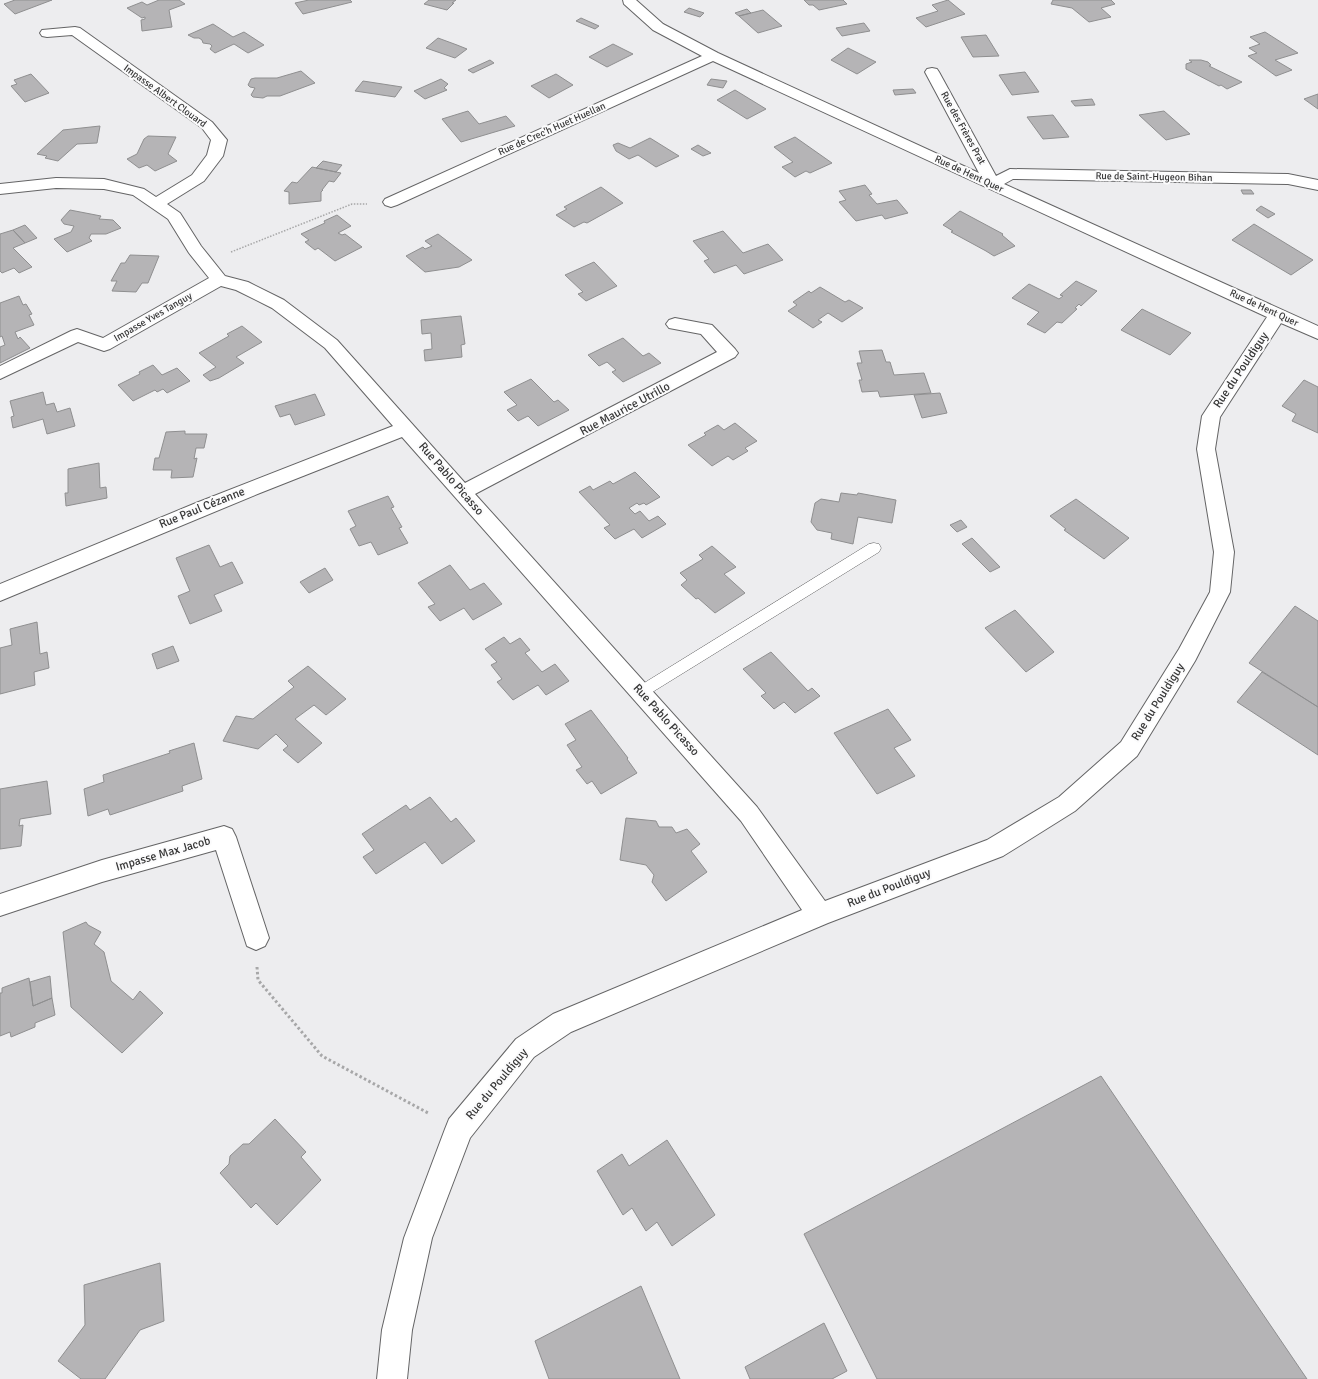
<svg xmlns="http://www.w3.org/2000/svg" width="1318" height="1379" viewBox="0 0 1318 1379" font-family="Signika,sans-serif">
<rect width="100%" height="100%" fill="#ededef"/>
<!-- building -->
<path fill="#b5b4b6" stroke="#8f8f90" d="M15,0H52L15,14L4,4Z
M159,0H179L185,4L169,10L172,27L142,31L141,20L145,19V17L142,18L127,8L142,2L147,5Z
M309,0H350L352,2L303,14L295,3Z
M429,0H456L452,3H454L447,10L424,4Z
M804,0H843L847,4L819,10L813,5H809Z
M948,0L965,14L926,27L916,18L938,11L932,5Z
M1053,0H1111L1115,4L1101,8L1111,17L1089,22L1072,8L1051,4Z
M689,8L704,13L700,17L684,12Z
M747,9L751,13L739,16L735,13Z
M763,10L782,26L758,33L739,16Z
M581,18L599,26L595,29L576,21Z
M864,23L870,31L842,36L836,28Z
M213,24L233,37L244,32L264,45L248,53L234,44L215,53L210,49L212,46L210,44L203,43L202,40L199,38H194L188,35Z
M1265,32L1298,53L1275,60L1292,70L1276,76L1248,56L1257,53L1249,48L1260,44L1250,37Z
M986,35L999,56L973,57L961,37Z
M438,38L457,45L467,49L455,58L426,48Z
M613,44L633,54L607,67L589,57Z
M848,48L876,62L857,74L831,60Z
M490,60L494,63L473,73L468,70Z
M1189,60H1201L1208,62L1211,65L1209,66L1242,82L1227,89L1221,85L1219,86L1186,69V64L1192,62Z
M301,71L315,83L280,96H267L263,98L253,97L251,95L255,88L250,87L248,85L251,79L255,78H277Z
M1025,72L1039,92L1012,95L999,75Z
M31,74L49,93L25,102L11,86L17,84L14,80Z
M556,74L573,85L549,98L531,86Z
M441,79L448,84L444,88L447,90L425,99L414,91Z
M711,79L727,81L723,88L707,85Z
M363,81L402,87L395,97L355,91Z
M913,89L916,93L895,95L893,90Z
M735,90L766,109L747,119L717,100Z
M1318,94V109L1304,99Z
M1092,99L1095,105L1075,106L1071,101Z
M468,111L479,124L506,116L515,126L461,142L442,119Z
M1164,111L1190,134L1166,140L1139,115Z
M1053,115L1069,137L1043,139L1027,117Z
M100,126L97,143L77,144L58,161L45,158L47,156L37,154L63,130Z
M148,136L176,137L168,154L177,161L155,171L147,165L139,168L127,159L137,154L144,139Z
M795,137L832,163L810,173L806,171L795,177L782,167L793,162L774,147Z
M650,138L679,156L656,167L638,155L629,159L616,151L613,145L618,143L630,148Z
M698,145L711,153L703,156L691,149Z
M323,161L342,165L336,172L316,168Z
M312,167L341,173L334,182L329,181L322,190H323L321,192V201L289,204V192L284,191L292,182L297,183Z
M865,185L872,194L869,195L877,204L897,200L908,213L885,219L882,215L856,221L839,202L846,200L839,191Z
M601,187L623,203L587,223L584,222L574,227L556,215L567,209L564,207Z
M1241,190H1251L1254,194H1243Z
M1261,206L1275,214L1268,218L1256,210Z
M70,210L101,216L99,219L113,220L121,228L106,234H91L89,238L92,241L67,252L54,239L71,232L74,226L64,224L61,220Z
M960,211L1003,234L1002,235L1015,246L994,256L986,251L951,232L953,231L943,225Z
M337,215L351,226L338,233L342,235L345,234L362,247L335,261L318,248L315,250L305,242L309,240L301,234L325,223L324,221Z
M1254,224L1313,260L1291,275L1232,240Z
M25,225L37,238L25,243L13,230Z
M13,230L25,243L13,248L32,267L19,273L14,268L2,273L0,271V234Z
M723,231L743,253L768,244L783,260L744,274L736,265L714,273L704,261L709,259L693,241Z
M438,234L472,260L459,267L425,272L406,256L423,247L425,249L432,246L425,241Z
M130,255L159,256L148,283H142L136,292L112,291L117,281H111L121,263H125Z
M594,262L617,286L586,301L578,294L583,292L565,275Z
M1076,281L1097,291L1081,306L1079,304L1075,308L1077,309L1062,323L1057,322L1045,333L1027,324L1039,312L1012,298L1029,284L1059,299L1063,296L1060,295Z
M820,287L845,302L849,300L863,308L842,322L828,313L818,320L822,322L813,328L788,311L797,305L793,302L809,291L811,293Z
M19,296L23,305L26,304L32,314L29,315L34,325L15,332L18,339L20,337L30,348L0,363V347L5,345L2,336L0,337V303Z
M1142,309L1191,333L1170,355L1121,330Z
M461,316L465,344L461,345L462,357L425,361L424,350L432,349L431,333L422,334L421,320Z
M242,326L262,342L236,357L244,363L219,378L210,381L203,375L216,367L199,353L229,336L227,334Z
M623,338L643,356L649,353L661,363L623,382L612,372L616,370L607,362L599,366L588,355Z
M882,350L886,362H890L894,375L924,373L931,393L880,397L878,391L862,392L859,380H862L857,363H862L859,351Z
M153,365L162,375L177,368L190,381L167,393L163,389L157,392L155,390L133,401L118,385L140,374L139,372Z
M531,379L554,402L558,400L569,410L538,426L528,416L518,421L507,410L517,405L504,392Z
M1304,380L1318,387V433L1292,421L1296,414L1282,406Z
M43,392L46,405L54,403L57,412L70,408L75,426L47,434L43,419L13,428L11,417L14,416L10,401Z
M940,393L947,413L922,418L914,395Z
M315,394L325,415L295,425L290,414L280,417L275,406Z
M735,423L757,441L745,448L748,451L733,460L728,456L712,466L688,445L706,435L704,433L718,425L724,430Z
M185,431V434H207L204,448H196L194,459L197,458L193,477L171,478L172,470H153L155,458H159L166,432Z
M99,463L100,488L106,487L107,498L66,506L65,493H68V469Z
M635,472L660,497L646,505L644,503L639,505L637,503L629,508L635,514L640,511L649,521L658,516L666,524L642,538L634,529L615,539L604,528L610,525L579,492L590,486L593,490L610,481L613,484Z
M841,493L857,495L858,493L896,500L892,523L858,517L853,544L831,539L832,533L817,530L811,522L815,503L821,499L839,502Z
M388,496L394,507L391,508L402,527L399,528L408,543L378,555L371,542L359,546L350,529L356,526L348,511Z
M1076,499L1129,538L1104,559L1064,530L1066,529L1050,516Z
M961,520L967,527L957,532L950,525Z
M972,538L1000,567L990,572L962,544Z
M209,545L220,567L232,562L243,583L214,595L222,611L190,624L178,596L190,591L176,558Z
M712,546L736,567L724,574L745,593L715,613L698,598L696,599L681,585L687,580L680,573L703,559L699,555Z
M450,565L470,590L484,583L502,604L473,620L464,608L440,621L428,607L435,604L418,583Z
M325,568L333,580L309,593L300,582Z
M1295,606L1318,621V707L1249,663Z
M1015,610L1054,652L1026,672L985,628Z
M37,622L40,654L47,652L49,668L34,672L35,685L0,694V648L12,645L10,629Z
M504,637L510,644L520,638L530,650L525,653L542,672L555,664L569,681L546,695L538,685L513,700L497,682L502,679L491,665L497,662L485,649Z
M173,646L179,661L157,669L152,654Z
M771,652L808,691L812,688L820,696L795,713L784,702L774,709L761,696L766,693L743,669Z
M308,666L346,699L326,715L314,705L295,719L322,743L298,763L283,750L288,746L276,734L258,749L223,741L236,716L253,719L294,687L288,681Z
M1262,672L1318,707V755L1237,702Z
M888,709L911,740L894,748L915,776L877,794L834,733Z
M591,710L628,758L627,759L637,773L601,794L592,781L587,784L576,770L582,767L567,745L576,740L565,724Z
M194,743L202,779L182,786L183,791L110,815L108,809L88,816L84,789L104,782L103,775L170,753L169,751Z
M47,781L51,814L20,819L19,826L23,825L21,846L0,849V789Z
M430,797L451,822L456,818L475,841L442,864L425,842L376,874L363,857L374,850L362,834L406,805L410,810Z
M626,818L656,821L659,827H672L676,833L687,829L700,844L691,851L707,872L666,901L652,882L654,875L646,865L620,860Z
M86,922L88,925L101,932L94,944L104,952L111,981L133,1000L140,991L163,1013L122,1053L71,1007L63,932Z
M50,976L52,998L33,1006L30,982Z
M29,978L33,1006L52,998L55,1015L35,1023V1027L11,1037L10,1032L0,1036V993H2V988Z
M1101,1076L1307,1379H877L804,1234Z
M275,1119L306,1152L301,1157L321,1180L277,1225L256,1203L251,1208L220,1173L229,1164L230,1156L243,1144H249Z
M667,1140L715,1215L672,1246L657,1222L646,1231L632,1208L623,1215L597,1171L622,1154L629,1166Z
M160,1263L164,1321L140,1330L105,1379H81L58,1361L85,1325L84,1285Z
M641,1286L680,1379H549L535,1341Z
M824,1323L847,1371L832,1379H750L745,1367Z"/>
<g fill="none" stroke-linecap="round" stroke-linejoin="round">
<defs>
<path id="service" d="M874,543L879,544L881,548L879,552L646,696L641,698L636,696L633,692L636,688L869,544Z"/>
<path id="minor" d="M623,0H636L663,24L718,53L979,173L925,72L927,69L932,68L937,69L939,72L996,176L1010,169L1288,174L1318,180V190L1288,184L1013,179L1004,184L1318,326V339L1281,323L1220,417L1215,449L1234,552L1230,592L1195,661L1137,756L1075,811L1003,856L828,923L571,1032L534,1057L470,1138L432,1238L412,1330L407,1379H377L382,1330L404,1238L445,1129L449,1119L516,1039L553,1014L802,910L741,821L402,437L260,493L0,601V584L196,503L393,426L325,348L272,308L236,290L221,286L110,349L104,351L78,342L0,379V366L71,331L77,329L103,338L209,278L189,253L168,219L133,195L104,189L56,188L0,194V184L56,178L104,179L144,189L156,197L192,175L207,155L211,140L202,128L72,35L47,37L42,36L40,33L42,30L75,27L80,28L212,122L227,140L223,156L204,181L167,204L180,213L201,246L225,276L248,282L284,300L337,340L465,483L717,352L701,334L669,328L666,324L669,320L675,318L712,325L735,349L738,353L735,357L475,494L757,807L825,901L987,840L1059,797L1121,742L1179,649L1210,592L1214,552L1197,449L1202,416L1267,317L713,61L397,205L391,207L385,205L383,202L385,199L702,56L653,30L624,4Z
M224,826L232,829L236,837L269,938L265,946L256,950L247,946L216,850L102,882L0,916V894L102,860Z"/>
</defs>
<!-- service casing -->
<use href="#service" stroke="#646465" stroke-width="1"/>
<!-- minor casing -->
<use href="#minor" stroke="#646465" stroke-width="2"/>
<!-- path-far1 -->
<path stroke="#a7a7a8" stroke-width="1.5" stroke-dasharray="1.5 1.5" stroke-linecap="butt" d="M231,252L352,204H367"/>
<!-- path -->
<path stroke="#a7a7a8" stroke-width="3" stroke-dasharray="2.5 2.5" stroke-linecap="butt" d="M257,967L258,980L322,1056L430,1114"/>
<!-- service -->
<use href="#service" fill="#fff" fill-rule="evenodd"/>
<!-- minor -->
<use href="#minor" fill="#fff" fill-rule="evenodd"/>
</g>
<g text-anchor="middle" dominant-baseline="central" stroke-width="4" stroke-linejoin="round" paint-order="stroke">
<!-- far-street labels -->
<g font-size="10" fill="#373737" stroke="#fbfbfc">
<text transform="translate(165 96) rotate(36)">Impasse Albert Clouard</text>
<text transform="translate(963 128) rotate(61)">Rue des Frères Prat</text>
<text transform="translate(552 129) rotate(-24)">Rue de Crec'h Huet Huellan</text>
<text transform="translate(969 174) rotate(25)">Rue de Hent Quer</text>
<text transform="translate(1154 177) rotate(1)">Rue de Saint-Hugeon Bihan</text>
<text transform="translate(1264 308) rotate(25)">Rue de Hent Quer</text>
<text transform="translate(153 317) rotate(-30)">Impasse Yves Tanguy</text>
</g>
<!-- street labels -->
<g font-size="12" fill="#373737" stroke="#fbfbfc">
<text transform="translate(1241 370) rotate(-56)">Rue du Pouldiguy</text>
<text transform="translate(625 409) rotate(-28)">Rue Maurice Utrillo</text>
<text transform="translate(451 479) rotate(49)">Rue Pablo Picasso</text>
<text transform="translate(202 508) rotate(-22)">Rue Paul Cézanne</text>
<text transform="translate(1158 702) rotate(-58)">Rue du Pouldiguy</text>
<text transform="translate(666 720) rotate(48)">Rue Pablo Picasso</text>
<text transform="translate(163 854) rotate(-16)">Impasse Max Jacob</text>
<text transform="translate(889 888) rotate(-21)">Rue du Pouldiguy</text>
<text transform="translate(497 1084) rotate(-50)">Rue du Pouldiguy</text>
</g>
</g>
</svg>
